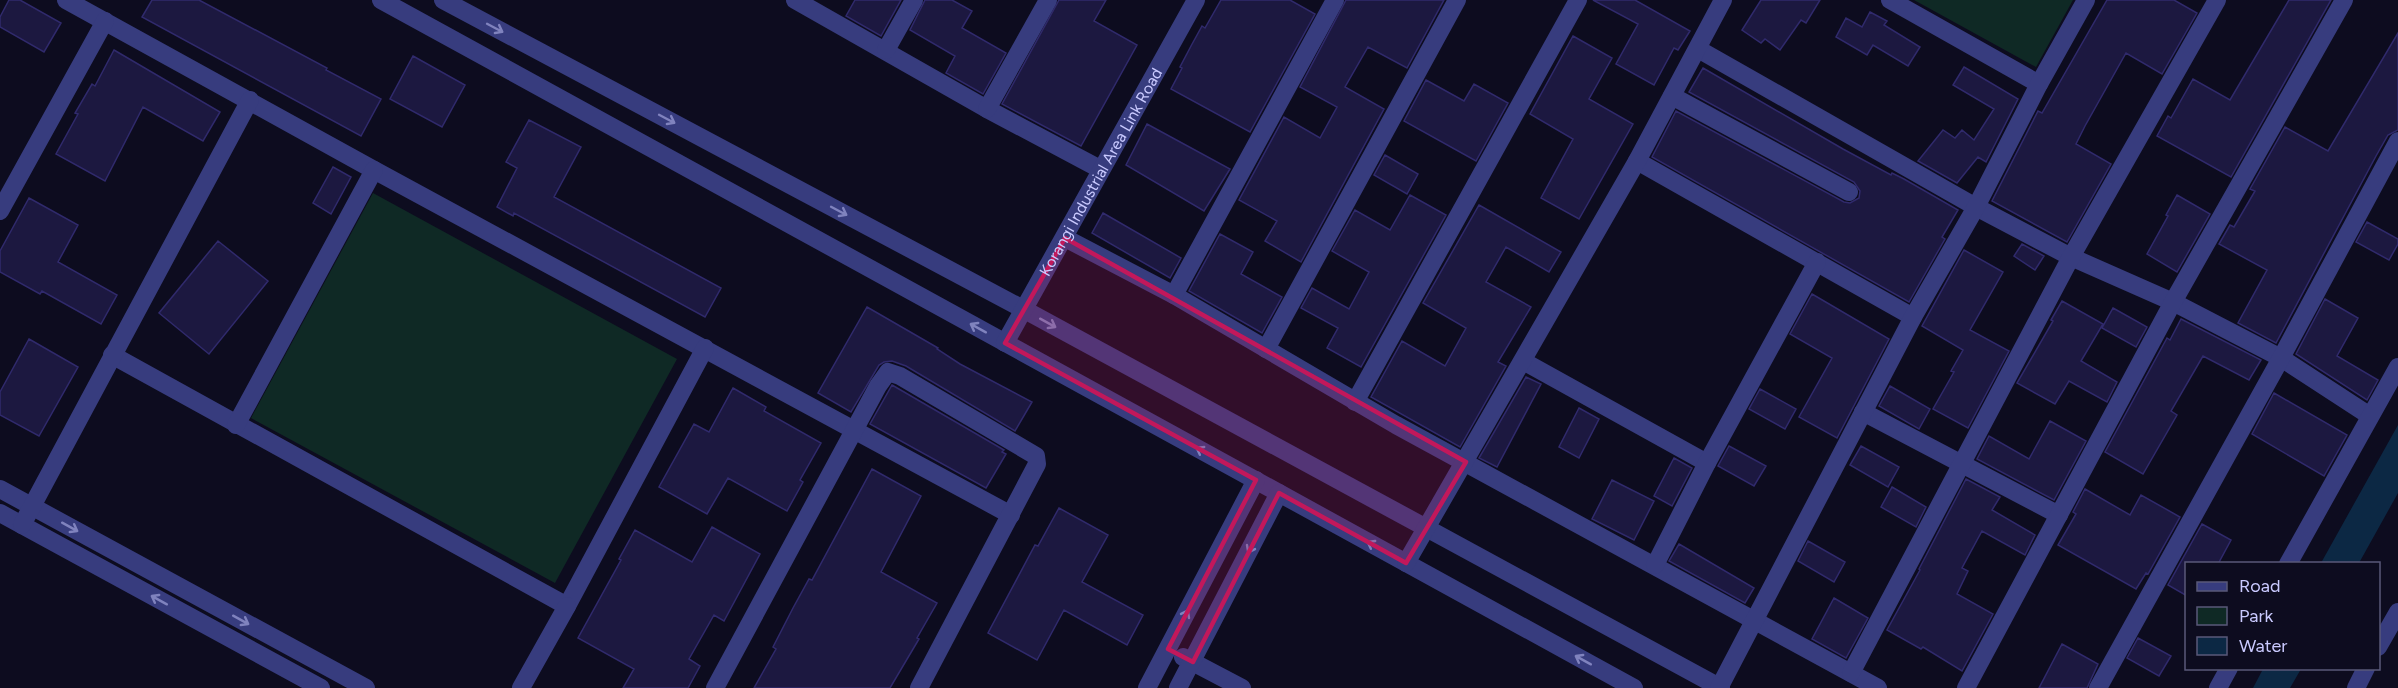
<svg xmlns="http://www.w3.org/2000/svg" width="2398" height="688" viewBox="0 0 2398 688" font-family="Figtree,sans-serif">
<rect width="100%" height="100%" fill="#0d0c1f"/>
<!-- green -->
<path fill="#0f2925" d="M1914,0H2073L2036,67Z
M373,193L677,359L555,583L251,418Z"/>
<!-- water -->
<path fill="#0c2844" d="M2398,425V493L2359,563H2321Z
M2263,669V668L2301,669L2290,688H2253Z"/>
<!-- building -->
<path fill="#1c1840" stroke="#302a6c" stroke-width="1.5" d="M9,0H20L61,23L44,52L0,27V17Z
M152,0H199L327,68L326,70L381,99L361,136L142,17Z
M855,0H901L881,36L846,16Z
M925,0H952L972,11L962,28L1006,53L983,94L946,73L955,56L910,30Z
M1059,0H1106L1094,21L1137,45L1081,146L1002,104Z
M1221,0H1290L1315,14L1250,132L1171,89L1182,68L1180,67L1191,46L1202,26L1205,28Z
M1346,0H1444L1407,68L1368,47L1345,87L1384,109L1301,262L1265,241L1277,221L1239,200L1284,117L1320,138L1337,107L1300,87Z
M1593,0H1635L1690,31L1678,50L1674,48L1654,85L1616,64L1638,24Z
M1761,0H1820L1806,23L1801,20L1780,50L1765,39L1761,43L1742,30Z
M2107,0H2174L2197,13L2162,74L2126,53L2085,126L2076,144L2111,164L2067,242L1992,201L2038,111L2042,113Z
M2289,0H2331L2231,177L2157,136L2168,116L2171,118L2193,79L2230,100Z
M1870,12L1887,21L1884,25L1920,47L1908,66L1873,45L1867,55L1836,37L1846,18L1862,27Z
M2398,33V130L2388,135L2376,156L2276,343L2238,323L2267,270L2219,244L2230,225L2234,227L2255,191L2250,189L2285,127L2328,151Z
M1573,36L1612,58L1589,99L1633,124L1579,219L1541,198L1573,139L1530,114Z
M114,50L220,112L203,141L143,107L105,181L56,154L78,114L75,113L92,84L95,86Z
M413,56L465,85L442,127L390,99Z
M1964,67L2018,99L1986,162L1978,157L1957,183L1918,161L1943,130L1955,138L1962,130L1974,140L1994,109L1953,85Z
M1703,68L1843,149L1891,175L1892,173L1904,179L1958,210L1942,237L1945,239L1909,302L1652,157L1676,111L1844,202L1850,203L1859,198L1860,191L1854,182L1689,92Z
M1426,80L1464,101L1474,84L1508,103L1476,161L1404,121Z
M529,120L581,147L554,197L721,288L705,317L514,213L513,216L497,207L517,168L506,162Z
M1147,124L1230,169L1204,211L1126,165Z
M1385,155L1418,174L1407,194L1374,175Z
M333,167L351,177L331,214L313,203Z
M1410,195L1446,215L1361,367L1327,348L1338,328L1301,308L1312,288L1349,309L1369,272L1332,251L1355,210L1390,230Z
M2177,195L2210,214L2177,272L2147,254L2168,216L2166,215Z
M29,198L78,225L58,262L117,295L101,324L42,291L40,294L0,272V251Z
M1479,205L1561,252L1549,272L1506,247L1486,282L1531,307L1498,362L1506,366L1460,447L1371,397L1402,341L1445,366L1466,328L1423,303Z
M1103,213L1181,258L1170,278L1092,233Z
M2367,222L2398,239V244L2389,260L2356,242Z
M1220,234L1253,252L1241,274L1282,297L1262,333L1189,291Z
M218,241L268,281L209,354L159,313Z
M2022,244L2044,256L2035,270L2014,256Z
M1964,250L2003,272L1970,330L2009,351L1968,428L1933,409L1954,372L1951,371L1963,350L1922,326Z
M1812,294L1889,339L1837,438L1799,417L1832,358L1790,334Z
M2325,299L2358,318L2337,356L2378,380L2367,400L2296,354Z
M2062,301L2103,324L2081,361L2117,382L2107,402L2069,381L2055,404L2017,383L2053,321L2051,320Z
M867,307L938,348L937,349L960,364L1032,402L1015,431L906,366L892,361L884,362L879,365L851,412L818,393Z
M2113,308L2147,327L2136,347L2102,328Z
M2181,319L2261,360L2249,380L2203,356L2171,411L2177,415L2143,474L2105,452L2167,338L2170,340Z
M29,339L78,367L39,436L0,415V392Z
M1526,377L1541,384L1497,467L1479,458Z
M892,385L1004,450L1002,452L1006,454L986,488L870,424Z
M1890,386L1930,409L1919,429L1879,406Z
M733,388L766,407L764,411L821,443L800,480L803,482L787,511L728,478L707,514L659,487L694,424L709,432Z
M1760,389L1796,409L1785,429L1749,409Z
M2274,393L2347,435L2324,476L2252,434Z
M1579,408L1599,419L1579,458L1559,447Z
M2050,421L2086,441L2054,500L1977,459L1989,436L2029,459Z
M1729,446L1766,466L1754,486L1718,466Z
M1861,446L1899,467L1888,487L1850,465Z
M1674,458L1692,468L1672,506L1654,496Z
M872,469L921,496L881,572L937,603L917,638L919,639L890,688H754L776,649L773,647L793,608L809,579L812,580Z
M1966,479L2000,497L1992,510L2035,535L2025,555L1982,531L1962,568L1968,571L1957,594L1993,614L1962,671L1923,647L1921,649L1887,630L1920,570L1919,569Z
M1612,480L1654,501L1634,540L1592,519Z
M1892,487L1926,507L1916,527L1881,507Z
M2085,489L2130,515L2141,495L2180,517L2148,574L2146,573L2136,589L2058,545L2076,514L2073,512Z
M1059,508L1108,535L1082,582L1143,615L1127,645L1064,610L1037,660L988,633L1035,545L1038,546Z
M2202,524L2231,540L2218,564H2187V596L2168,585Z
M712,527L760,554L724,621L714,615L689,659L700,666L688,688H623L634,669L578,638L621,560L619,559L635,530L692,562Z
M1808,541L1845,562L1834,582L1798,561Z
M1679,544L1754,588L1745,603L1669,561Z
M1834,598L1868,618L1846,658L1812,639Z
M2138,638L2171,656L2159,676L2127,658Z
M2062,644L2098,664L2087,688H2039Z"/>
<g fill="none" stroke-linecap="round" stroke-linejoin="round">
<!-- minor -->
<g stroke="#373c7e" stroke-width="18">
<path d="M66,0L374,170L1011,515"/>
<path d="M381,0L1634,688"/>
<path d="M443,0L1023,309L1721,688"/>
<path d="M795,0L987,109L1100,169"/>
<path d="M1890,0L2039,84"/>
<path d="M1698,49L1976,207L2071,257L2173,302L2281,358L2370,416"/>
<path d="M886,50L914,0"/>
<path d="M1672,96L1849,192"/>
<path d="M987,109L1048,0"/>
<path d="M1637,161L1913,317"/>
<path d="M0,211L105,21"/>
<path d="M1065,238L1174,295L1396,425L1878,688"/>
<path d="M1174,295L1335,0"/>
<path id="s1" d="M1005,343L1196,0"/>
<path d="M1266,349L1457,0"/>
<path d="M112,355L567,606L705,348"/>
<path d="M1523,361L1707,463"/>
<path d="M1355,402L1578,0"/>
<path d="M1863,412L2059,515"/>
<path d="M236,425L374,170"/>
<path d="M0,489L366,688"/>
<path d="M0,513L321,688"/>
<path d="M22,525L250,100"/>
<path d="M1406,563L1637,161L1723,0"/>
<path d="M2288,564L2398,367"/>
<path d="M1655,565L1707,463L1817,262"/>
<path d="M2378,647L2398,612"/>
<path d="M1183,657L1242,688"/>
<path d="M1851,673L2071,257L2217,0"/>
<path d="M521,688L567,606"/>
<path d="M715,688L878,386L888,372L900,376L1036,456L1037,464L919,688"/>
<path d="M1147,688L1256,480"/>
<path d="M1178,688L1279,493"/>
<path d="M1719,688L1913,317L1976,207L2039,84L2086,0"/>
<path d="M1966,688L2173,302L2344,0"/>
<path d="M2098,688L2281,358L2398,141"/>
<path d="M2218,688L2229,668"/>
<path d="M2356,688L2366,668"/>
</g>
</g>
<!-- one-way arrows -->
<defs><path id="oneway-shaft" d="M-6 0H5M1.5-3L5.5 0L1.5 3" fill="none" stroke-width="1.6" stroke-linecap="round" stroke-linejoin="round" transform="scale(1.5)"/></defs>
<g stroke="#8083be">
<use href="#oneway-shaft" transform="translate(495 28) rotate(28)"/>
<use href="#oneway-shaft" transform="translate(667 119) rotate(28)"/>
<use href="#oneway-shaft" transform="translate(839 211) rotate(28)"/>
<use href="#oneway-shaft" transform="translate(1048 323) rotate(29)"/>
<use href="#oneway-shaft" transform="translate(978 328) rotate(-151)"/>
<use href="#oneway-shaft" transform="translate(1204 452) rotate(-151)"/>
<use href="#oneway-shaft" transform="translate(70 527) rotate(29)"/>
<use href="#oneway-shaft" transform="translate(1252 545) rotate(117)"/>
<use href="#oneway-shaft" transform="translate(1375 546) rotate(-151)"/>
<use href="#oneway-shaft" transform="translate(159 600) rotate(-151)"/>
<use href="#oneway-shaft" transform="translate(1184 618) rotate(-63)"/>
<use href="#oneway-shaft" transform="translate(241 620) rotate(29)"/>
<use href="#oneway-shaft" transform="translate(1583 660) rotate(-151)"/>
</g>
<!-- marked area -->
<path fill="#c2185b" fill-opacity="0.2" stroke="#c2185b" stroke-width="4.5" stroke-linejoin="round" d="M1065,238L1466,462L1406,563L1279,493L1193,662L1168,649L1256,480L1005,343Z"/>
<g text-anchor="middle" dominant-baseline="central" stroke-width="6" stroke-linejoin="round" paint-order="stroke">
<!-- street labels -->
<g font-size="16" fill="#cacaff" stroke="#0d0c1f">
<text stroke="none"><textPath href="#s1" startOffset="196">Korangi Industrial Area Link Road</textPath></text>
</g>
</g>
<!-- legend -->
<rect x="2185" y="562" width="195" height="108" fill="#0d0c1f" stroke="#595879" stroke-width="1.5"/>
<rect x="2197" y="582" width="30" height="9" fill="#373c7e" stroke="#595879" stroke-width="1.5"/>
<text x="2239" y="592" font-size="18" fill="#cacaff">Road</text>
<rect x="2197" y="607" width="30" height="18" fill="#0f2925" stroke="#595879" stroke-width="1.5"/>
<text x="2239" y="622" font-size="18" fill="#cacaff">Park</text>
<rect x="2197" y="637" width="30" height="18" fill="#0c2844" stroke="#595879" stroke-width="1.5"/>
<text x="2239" y="652" font-size="18" fill="#cacaff">Water</text>
</svg>
